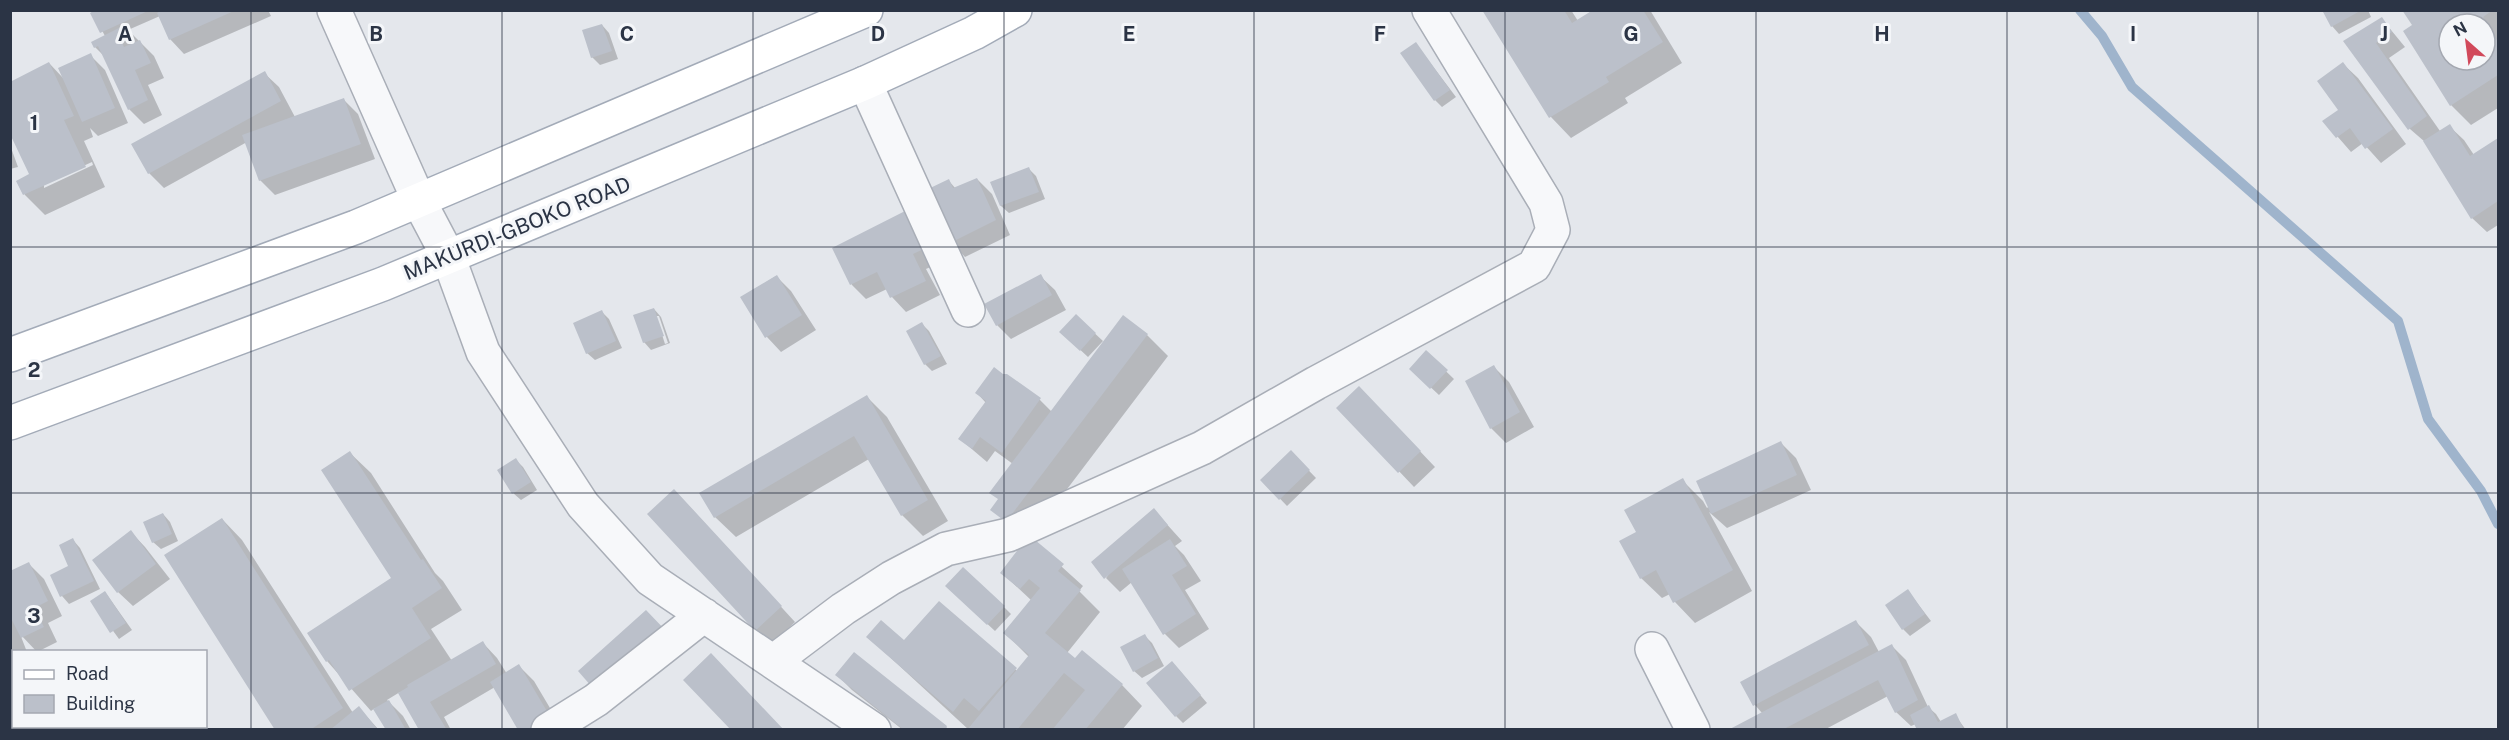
<svg xmlns="http://www.w3.org/2000/svg" width="2509" height="740" viewBox="0 0 2509 740" font-family="'Public Sans',sans-serif">
<rect width="100%" height="100%" fill="#e4e7ec"/>
<!-- shadow -->
<path fill="#0003" fill-rule="evenodd" d="M91,10H158L160,13L166,10H268L271,16L184,54L170,39L160,16L128,30L154,56L164,78L148,85L162,115L144,124L129,109L104,56L95,47L105,36Z
M1484,10H1571L1578,21L1595,10H1650L1682,63L1625,98L1628,103L1571,138L1551,117Z
M2323,10H2368L2371,17L2339,34L2332,26Z
M2404,10H2498V108L2471,125L2451,105L2414,26ZM2449,24H2485V60H2449Z
M2382,19L2405,47L2389,58L2440,131L2449,126L2464,140L2474,155L2498,139V225L2487,232L2472,218L2425,142L2410,129L2346,42Z
M602,25L609,33L618,59L600,65L592,57Z
M1416,44L1456,97L1442,107L1435,100Z
M90,55L105,70L128,123L98,136L90,128L93,137L84,141L105,187L45,215L25,195L18,181L31,175L49,63L64,79ZM92,162L93,165L44,188V184Z
M2343,64L2358,78L2406,144L2381,163L2363,143L2351,152L2324,121L2340,110Z
M264,73L279,87L295,117L344,100L358,114L375,159L275,195L260,180L247,142L164,188L149,173Z
M10,145L18,167L10,169Z
M1029,169L1036,176L1045,199L1009,213L1001,206L992,183Z
M977,179L992,194L1010,235L965,257L951,242L949,181L956,189Z
M911,210L944,261L926,269L940,295L906,312L892,297L887,289L866,299L852,285L834,248Z
M776,276L791,291L816,330L781,352L767,337L742,297Z
M1040,276L1055,290L1066,310L1011,339L997,325Z
M654,309L661,317L670,343L651,350L644,342ZM656,316H659L668,343L665,344Z
M602,312L609,319L622,348L595,360L587,353Z
M1076,316L1103,341L1088,357L1061,332Z
M1123,317L1147,335L1168,356L1030,538L1083,586L1079,591L1100,612L1067,653L1076,660L1122,685L1142,706L1122,730H969L868,637L904,642L939,603L1017,671L1029,657L1005,633L1032,601L1002,573L1027,541L992,509L999,500L1013,464L995,451L987,462L960,439L986,403L977,393L1002,376H1007L1040,400L1052,412Z
M922,324L929,331L947,364L932,371L925,364Z
M1426,352L1454,379L1439,395L1411,369Z
M1494,367L1509,382L1534,427L1506,443L1491,428Z
M867,397L887,417L948,521L923,536L902,515L869,459L736,537L715,517Z
M1374,403L1435,467L1414,487L1339,408Z
M1781,443L1796,458L1811,490L1727,528L1709,512L1752,591L1695,623L1675,602L1670,594L1662,598L1641,578L1638,533L1682,480L1703,501L1707,508Z
M1291,452L1316,478L1287,506L1262,480Z
M350,453L371,473L435,573L443,581L462,610L431,629L452,661L483,643L497,658L507,674L519,666L534,681L563,730L495,687L444,717L451,730H421L400,692L387,700L403,716L411,730H387L375,708L371,711L327,661L393,579Z
M516,460L523,467L537,490L521,500L513,493Z
M689,506L795,622L771,645L649,514Z
M1154,510L1182,541L1175,546L1184,555L1201,581L1185,590L1209,629L1179,648L1165,634L1132,582L1120,592L1106,578Z
M163,514L170,522L178,541L161,549L153,542Z
M222,519L242,540L353,713L359,708L379,730H276Z
M131,532L145,547L170,579L133,606L118,592Z
M73,540L80,548L100,589L69,604L62,596L52,576L70,567Z
M29,564L44,579L62,616L48,623L57,642L37,652L20,634L27,652H14V659L10,660V615Z
M1908,591L1931,621L1910,636L1903,629Z
M105,592L132,630L119,639L92,602Z
M954,593L1004,607L1011,614L995,631Z
M1856,622L1871,637L1879,652L1892,646L1906,660L1928,707L1936,714L1941,722L1955,715L1966,730H1919L1916,724L1911,726L1896,712L1888,696L1824,730H1731L1762,713L1755,705L1742,683Z
M1145,636L1152,643L1164,666L1142,678L1134,671Z
M1179,670L1207,703L1183,723L1176,716Z
M837,675L946,727L949,730H903L852,690Z"/>
<g fill="none" stroke-linecap="round" stroke-linejoin="round">
<!-- stream -->
<path stroke="#9fb4cc" stroke-width="10" d="M2080,10L2102,36L2132,87L2398,321L2428,419L2481,491L2498,524"/>
</g>
<!-- building -->
<path fill="#bbc0ca" fill-rule="evenodd" d="M95,10H150L100,33L90,13Z
M162,10H236L169,40L157,13Z
M1482,10H1564L1572,23L1593,10H1643L1663,42L1606,77L1609,82L1549,118Z
M2322,10H2362L2331,27Z
M2402,10H2493L2483,17L2498,42V75L2450,106L2403,31L2412,25ZM2449,24H2485V60H2449Z
M2382,17L2392,32L2376,43L2427,116L2408,130L2343,41Z
M602,24L612,51L591,58L582,30Z
M125,25L129,31L119,36L124,47L140,40L151,63L135,70L148,100L128,110L98,46L94,48L91,42Z
M1416,42L1450,90L1434,101L1400,53Z
M91,53L115,108L82,122L58,68Z
M49,62L74,116L64,120L86,167L23,195L16,181L29,174L10,134V82Z
M2343,62L2393,129L2365,149L2350,128L2336,138L2322,121L2338,110L2317,81Z
M265,71L281,101L148,174L131,144Z
M344,98L361,144L259,181L242,135Z
M2450,124L2470,156L2498,138V201L2471,219L2423,141Z
M1029,167L1039,192L1000,206L990,182Z
M977,178L996,220L950,243L926,190L949,179L953,188Z
M911,208L930,246L913,254L926,281L890,298L877,272L850,285L832,248Z
M1041,274L1052,295L996,326L984,304Z
M777,275L802,315L765,338L740,297Z
M654,308L664,336L643,343L633,315Z
M602,310L616,341L586,354L573,323Z
M1076,314L1096,333L1080,351L1059,332Z
M1123,315L1148,334L1006,522L990,510L998,499L989,493Z
M922,322L941,356L924,365L906,331Z
M1426,350L1448,370L1430,389L1409,369Z
M1494,365L1520,412L1490,429L1465,381Z
M994,367L1003,374H1007L1041,398L1002,453L980,437L972,449L958,439L986,401L975,393Z
M1359,386L1421,451L1398,473L1336,408Z
M867,395L928,500L901,516L854,436L714,518L699,493Z
M1781,441L1797,475L1711,514L1696,481Z
M1291,450L1310,470L1279,500L1260,480Z
M350,451L421,560L423,559L442,588L412,608L431,638L349,691L329,660L326,662L307,633L391,578L321,470Z
M516,458L531,482L512,494L497,470Z
M1683,478L1733,570L1673,603L1656,570L1640,579L1619,541L1636,532L1624,510Z
M674,489L782,606L755,631L647,514Z
M1154,508L1168,525L1104,579L1091,562Z
M163,513L172,534L152,543L143,522Z
M222,518L343,708L310,730H275L164,555Z
M131,530L156,564L117,593L92,560Z
M1029,535L1064,564L1058,571L1081,590L1045,633L1075,658L1082,650L1123,684L1085,730H1052L1085,690L1064,673L1017,730H967L1029,655L1003,633L1040,588L1029,579L1020,589L1000,573Z
M73,538L94,581L60,597L50,575L68,566L59,545Z
M1170,539L1187,566L1172,575L1196,614L1163,635L1122,569Z
M29,562L48,601L34,608L44,627L21,638L10,616V571Z
M963,567L1005,606L987,625L945,586Z
M1908,589L1925,614L1902,630L1885,605Z
M105,591L126,623L110,633L90,601Z
M939,601L1017,668L979,711L964,698L953,712L866,637L881,620L904,640Z
M646,610L668,633L599,695L578,671Z
M1856,620L1869,645L1753,706L1740,682Z
M1145,634L1158,658L1133,672L1120,647Z
M483,641L496,664L430,702L447,730H419L398,693L408,687L407,685Z
M1892,644L1918,700L1895,713L1878,680L1782,730H1728Z
M854,652L947,726L945,730H904L835,675Z
M711,653L784,730H731L683,680Z
M1172,661L1201,695L1175,717L1146,683Z
M519,664L551,718L532,730H518L490,682Z
M389,700L406,730H386L373,709Z
M1929,705L1938,722L1956,713L1963,728L1917,730L1910,715Z
M359,706L378,730H330Z"/>
<g fill="none" stroke-linecap="round" stroke-linejoin="round">
<defs>
<path id="minor" d="M334,10L419,201L448,256L483,352L583,505L650,579L874,730
M865,83L968,310
M1652,649L1693,730
M774,661L843,609L891,578L946,549L1008,535L1202,448L1316,383L1534,266L1553,230L1546,203L1429,10
M548,730L596,700L704,615"/>
<path id="major" d="M10,355L356,227L866,10
M10,423L383,284L865,83L974,33L1015,10"/>
</defs>
<!-- minor casing -->
<use href="#minor" stroke="#a9aeb7" stroke-width="36"/>
<!-- major casing -->
<use href="#major" stroke="#a3abb8" stroke-width="36"/>
<!-- minor -->
<use href="#minor" stroke="#f7f8fa" stroke-width="33"/>
<!-- major -->
<use href="#major" stroke="#fff" stroke-width="33"/>
</g>
<!-- grid -->
<path fill="none" stroke="#2b3445" stroke-width="1.5" stroke-opacity="0.55" d="M251,10V730M502,10V730M753,10V730M1004,10V730M1254,10V730M1505,10V730M1756,10V730M2007,10V730M2258,10V730M10,247H2498M10,493H2498"/>
<g text-anchor="middle" dominant-baseline="central" stroke-width="6" stroke-linejoin="round" paint-order="stroke">
<!-- street labels -->
<g font-size="21" fill="#2b3445" stroke="#f4f6f9">
<text transform="translate(517 228) rotate(-22)">MAKURDI-GBOKO ROAD</text>
</g>
</g>
<g font-size="20" text-anchor="middle" font-weight="bold" fill="#2b3445" stroke="#f4f6f9" stroke-width="6" stroke-linejoin="round" paint-order="stroke">
<text x="125" y="41">A</text>
<text x="376" y="41">B</text>
<text x="627" y="41">C</text>
<text x="878" y="41">D</text>
<text x="1129" y="41">E</text>
<text x="1380" y="41">F</text>
<text x="1631" y="41">G</text>
<text x="1882" y="41">H</text>
<text x="2133" y="41">I</text>
<text x="2384" y="41">J</text>
<text x="34" y="130">1</text>
<text x="34" y="377">2</text>
<text x="34" y="623">3</text>
</g>
<!-- border -->
<rect width="2509" height="740" fill="none" stroke="#2b3445" stroke-width="24"/>
<!-- legend -->
<rect x="12" y="650" width="195" height="78" fill="#f4f6f9" stroke="#a4a8b1" stroke-width="1.5"/>
<rect x="24" y="670" width="30" height="9" fill="#ffffff" stroke="#a4a8b1" stroke-width="1.5"/>
<text x="66" y="680" font-size="18" fill="#2b3445">Road</text>
<rect x="24" y="695" width="30" height="18" fill="#bbc0ca" stroke="#a4a8b1" stroke-width="1.5"/>
<text x="66" y="710" font-size="18" fill="#2b3445">Building</text>
<!-- north arrow -->
<g transform="translate(2467 42) rotate(332)"><circle r="28" fill="#f4f6f9" stroke="#a4a8b1" stroke-width="1.5"/>
<path d="M0-4.5L10 22L0 15L-10 22Z" fill="#d1495b"/>
<text y="-9" font-size="16" font-weight="bold" text-anchor="middle" fill="#2b3445">N</text>
</g>
</svg>
